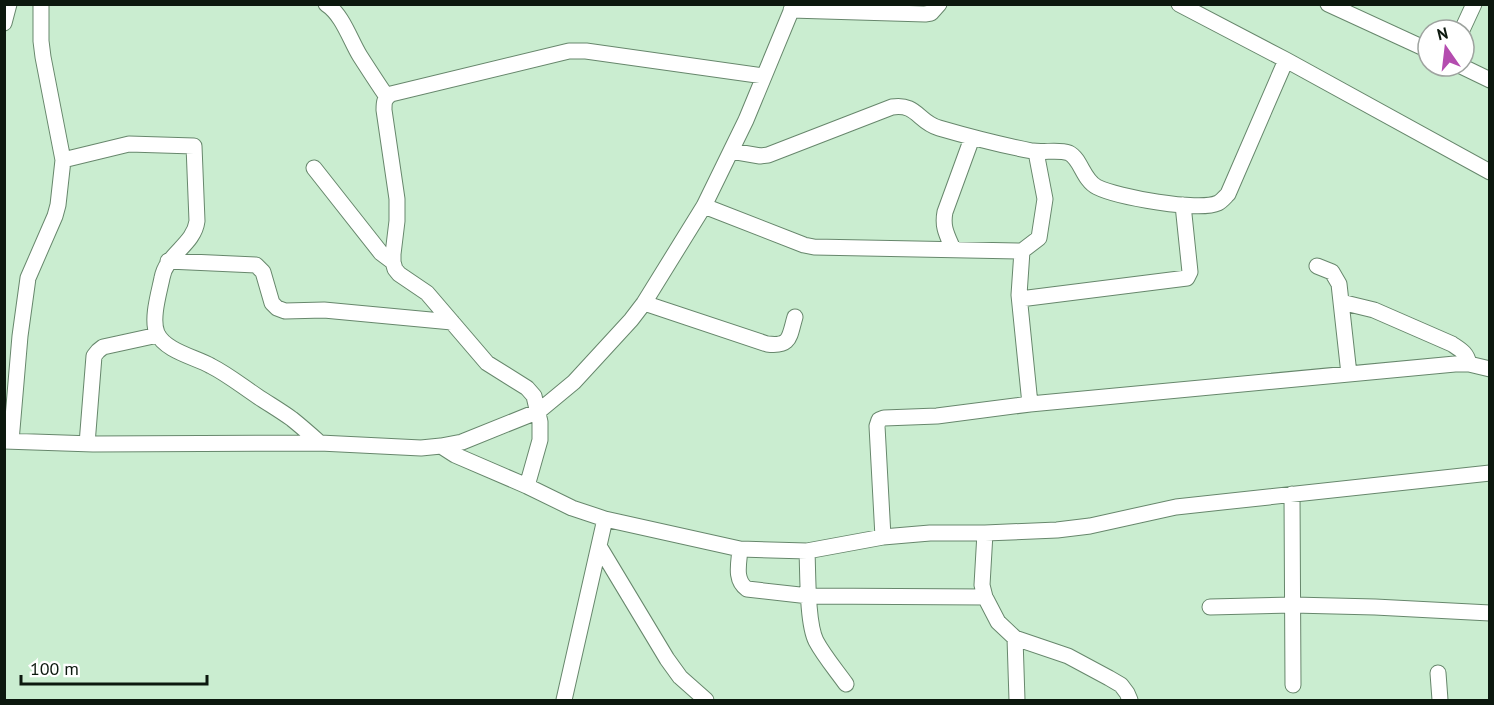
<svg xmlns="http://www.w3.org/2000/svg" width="1494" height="705" viewBox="0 0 1494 705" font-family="'PT Sans',sans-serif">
<rect width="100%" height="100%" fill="#caedd0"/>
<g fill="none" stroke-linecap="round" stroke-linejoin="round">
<defs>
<path id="minor" d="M41,4V41L43,57L63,160
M326,4C343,15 350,40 360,56C369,70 378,84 387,97
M1179,4L1286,60L1490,172
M1328,4L1428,50
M791,10L925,14L931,13L939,4
M4,23L9,4
M1462,30L1474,4
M1461,66L1490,80
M731,151L760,156L768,155L892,107C917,103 918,122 939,128C970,137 1001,145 1032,151C1044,153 1058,149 1069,153C1081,159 1083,180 1097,187C1117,197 1199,212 1218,203C1222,201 1225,197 1228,194L1286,60
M314,168L381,253L393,262
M704,206L804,245L814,247L1022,251
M953,249C947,235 942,227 945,212L972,138
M168,261L256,265L263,272L272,303L277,308L285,311L324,310L452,322
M1317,266L1332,272L1339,284L1349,374
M1020,299L1187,278L1190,272L1183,205
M1341,302L1374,310L1452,344C1461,350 1467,353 1469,364
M644,303L767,344C791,347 789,337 795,317
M1030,404L1455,364H1469L1490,369
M4,441L93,444L320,443L421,448L441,446L462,442L539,411L574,382L631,320L644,303L704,206L746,120L794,4
M11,441L20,336L28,278L55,216L58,205L63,160L129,144L194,146L197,221C194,245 166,254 162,278C159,293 151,319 157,333C165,351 195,357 211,366C227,374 242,386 257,396C269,404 281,411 292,419C302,427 311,435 320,443
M87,444L94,356L98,351L103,347L158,335
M441,446L455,455L527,486L572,508L605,519L740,549L807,551L883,537L930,533H985L1057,530L1090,526L1176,507L1490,473
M527,486L540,440V422L534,396L527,388L487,363L427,293L399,274L395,269L393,262V254L397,221V199L384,110C384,102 384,99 391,94L569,51H586L764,76
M1292,494L1293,685
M985,533L982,585L985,597L998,622L1015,638L1068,656L1109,678L1121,685L1127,693L1130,700
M883,537L877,426L879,420L884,418L937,416L1030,404L1019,295L1022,251L1039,238L1045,199L1036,152
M599,546L667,659L680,677L706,700
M740,549C739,563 734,580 747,589L809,596L985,597
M807,551C808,573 807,623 816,641C824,656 836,670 846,684
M1210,607L1293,605L1375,607L1490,613
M1015,638L1017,700
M1438,673L1440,700
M564,700L605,519"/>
</defs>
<!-- minor casing -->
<use href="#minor" stroke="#67876c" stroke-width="17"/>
<!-- minor -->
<use href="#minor" stroke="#fff" stroke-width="15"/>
</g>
<!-- border -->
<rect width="1494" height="705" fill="none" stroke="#0c180e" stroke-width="12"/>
<!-- north arrow -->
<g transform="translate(1446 48) rotate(346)"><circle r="28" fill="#ffffff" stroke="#9ea39f" stroke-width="1.5"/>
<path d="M0-4.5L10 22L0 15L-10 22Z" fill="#b44caf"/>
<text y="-9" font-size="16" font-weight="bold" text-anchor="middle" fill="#0c180e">N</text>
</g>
<!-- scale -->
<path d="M21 675v9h186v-9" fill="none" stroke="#0c180e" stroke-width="3"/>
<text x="30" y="675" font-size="18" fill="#0c180e" stroke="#ffffff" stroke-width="4.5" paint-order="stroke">100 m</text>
</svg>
